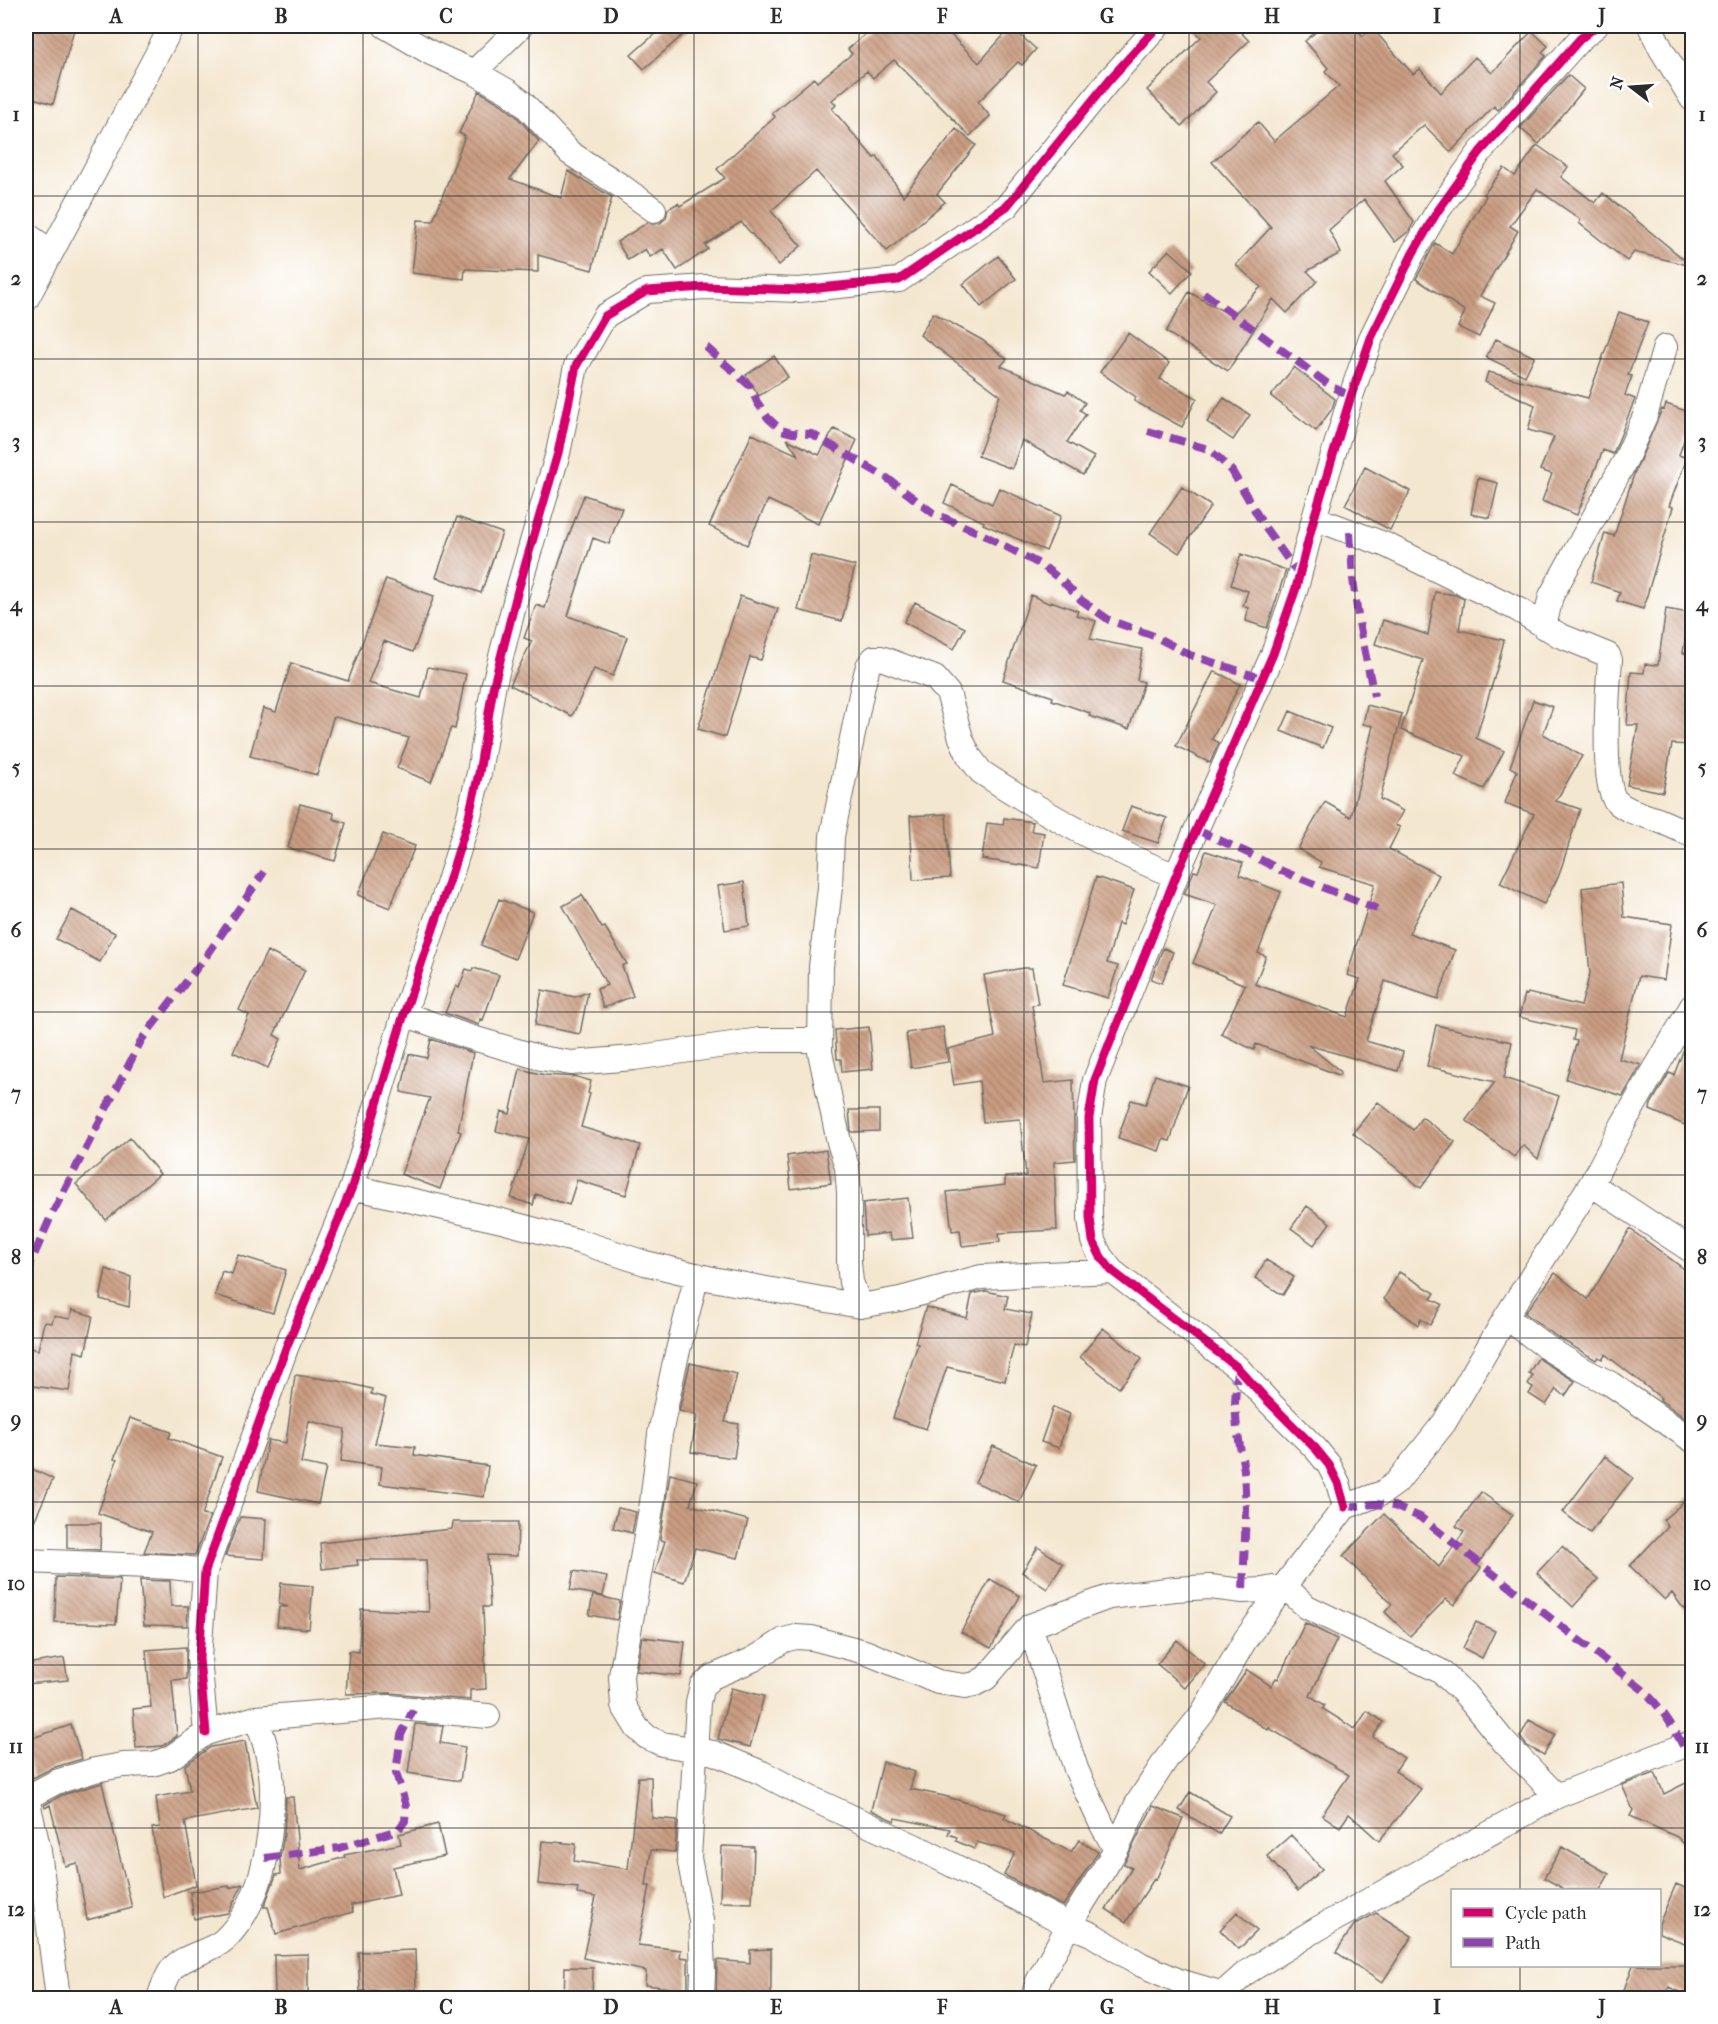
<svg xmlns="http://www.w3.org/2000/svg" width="1718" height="2024" viewBox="0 0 1718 2024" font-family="'IM FELL French Canon',serif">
<defs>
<pattern id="building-back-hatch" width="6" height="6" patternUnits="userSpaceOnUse" patternTransform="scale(1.5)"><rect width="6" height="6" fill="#ca9d82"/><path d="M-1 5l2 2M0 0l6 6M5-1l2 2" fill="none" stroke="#a4806b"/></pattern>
</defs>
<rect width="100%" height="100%" fill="#fff"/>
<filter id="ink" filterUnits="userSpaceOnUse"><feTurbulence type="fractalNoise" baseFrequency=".0167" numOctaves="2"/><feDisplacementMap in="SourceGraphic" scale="12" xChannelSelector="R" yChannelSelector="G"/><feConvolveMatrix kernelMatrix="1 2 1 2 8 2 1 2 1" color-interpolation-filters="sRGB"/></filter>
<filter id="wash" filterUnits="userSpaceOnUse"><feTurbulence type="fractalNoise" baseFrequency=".008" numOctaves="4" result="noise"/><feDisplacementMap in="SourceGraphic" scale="24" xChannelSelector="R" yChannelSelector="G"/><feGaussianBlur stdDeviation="1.35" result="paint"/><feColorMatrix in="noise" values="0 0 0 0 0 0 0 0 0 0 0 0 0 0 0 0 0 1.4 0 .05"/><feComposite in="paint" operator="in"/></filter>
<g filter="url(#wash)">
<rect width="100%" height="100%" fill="#f4e7d0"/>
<g id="blocks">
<!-- building -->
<path fill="url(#building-back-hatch)" d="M26,26H75L53,104L26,96Z
M664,26H693L644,69L631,55Z
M875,26H942L979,63L1011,27L1036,49L1022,65L1018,62L978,102L990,116L970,136L894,60L873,78L867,71L832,100L836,105L832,109L874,158L877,156L903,196L956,129L976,145L937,194L945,202L887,251L816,171L771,211L801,246L779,265L741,222L705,245L708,249L677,270L663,249L650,257L645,249L628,260L617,242L648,222L653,224L660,223L666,218L668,209L678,203L680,206L725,178L717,169L775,117L772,113L814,78L817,82L852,54L848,49Z
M1190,26H1235L1249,41L1206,82L1216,92L1182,126L1147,90L1201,37Z
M1323,26H1354L1363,36L1372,28L1413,74L1420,69L1441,93L1475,57L1492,73L1532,31L1548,46L1542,52L1546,56L1498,110L1494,106L1451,152L1424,125L1392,153L1403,165L1385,181L1414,222L1409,231L1395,242L1364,199L1329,230L1341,253L1307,271L1317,281L1287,313L1273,299L1228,371L1166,332L1189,292L1232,316L1261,287L1236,265L1271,227L1212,162L1258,122L1274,141L1339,86L1325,71L1328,68L1305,41Z
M1568,75L1584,89L1539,144L1520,128Z
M479,91L501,104L515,115L539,141L510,179L561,198L568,171L612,197L592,270L538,255V272L465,269L464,279L412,273L418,220L433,221L465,136L459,133Z
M1537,145L1568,167L1561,177L1595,203L1603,193L1692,266L1634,252L1627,261L1579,223L1581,220L1537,189L1510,226L1518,231L1480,296L1495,303L1479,337L1458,327L1465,311L1416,279L1435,243L1452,254L1486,196L1484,194L1504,168L1515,176Z
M1169,250L1192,271L1172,293L1149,271Z
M998,256L1016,279L981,307L963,284Z
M1619,312L1648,322L1628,375L1632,376L1625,395L1635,399L1613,454L1603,450L1577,515L1542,501L1552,474L1540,470L1554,437L1528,430L1535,405L1485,382L1488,372L1588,398Z
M933,313L982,340L1007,359L1001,366L1065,394L1068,391L1085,403L1080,410L1086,414L1067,442L1094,457L1083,475L1022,440L1012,469L978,456L1000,395L920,335Z
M1128,333L1169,363L1160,379L1197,398L1182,427L1134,401L1136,397L1100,372Z
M1496,339L1534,357L1525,376L1486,357Z
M774,356L788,377L759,396L746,375Z
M1294,367L1335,399L1332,409L1316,431L1271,396Z
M1224,398L1250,415L1233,440L1207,422Z
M1666,404L1692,413V417L1679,455L1687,458L1669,506L1673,507L1643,609L1617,601L1620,592L1591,582L1605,533L1614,536L1634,474L1662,409L1664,410Z
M834,429L857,440L818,524L768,500L747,545L709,526L752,434L798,455L787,439L819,455Z
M1365,467L1410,491L1390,530L1345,505Z
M1478,478L1498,483L1490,518L1471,514Z
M952,485L992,504L999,488L1061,516L1046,551L983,524L984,522L944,503Z
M1182,487L1211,506L1179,553L1150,533Z
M584,495L622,508L609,544L593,538L568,616L627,637L613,676L594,669L572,716L510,685L532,641L524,638L536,605L545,608L561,557Z
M457,517L502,533L481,593L436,577Z
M1241,554L1286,570L1267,628L1246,621L1248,608L1243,606L1248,591L1231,585Z
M811,555L855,566L842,621L798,610Z
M386,579L434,596L413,652L384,641L368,683L421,698L428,667L466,674L455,729L451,728L431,782L397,768L409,738L336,717L333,718L317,775L250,756L263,708L276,712L291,663L348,681Z
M1435,592L1456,595L1464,599L1459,630L1504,640L1498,665L1476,738L1504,751L1484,789L1455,776L1465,756L1401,730L1423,660L1375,644L1383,620L1428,635Z
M1031,595L1050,604L1051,601L1078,611L1076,615L1096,621L1090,639L1142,649L1137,680L1144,682L1129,729L1089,716L1090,713L1052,700L1053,697L1003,680Z
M740,596L778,609L761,660L750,657L725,737L698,729Z
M915,602L965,628L954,649L904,622Z
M1666,609L1689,613L1683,653L1692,654V745L1672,744L1663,792L1627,785L1638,725H1627L1631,672L1644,673L1645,664L1658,665Z
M1214,671L1240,684L1212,739L1219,743L1210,763L1176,746Z
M1533,700L1553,707L1543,734L1582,756L1556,801L1580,809L1559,875L1544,904L1500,883L1534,814L1505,803L1517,771L1510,767Z
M1367,705L1402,714L1380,799L1403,811L1395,825L1400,827L1389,849L1439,875L1409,933L1455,950L1438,999L1385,981L1366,1041L1403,1052L1398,1071L1308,1045L1341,1072L1339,1075L1256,1044L1254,1050L1221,1034L1245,985L1193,963L1217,905L1184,894L1194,871L1198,872L1206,851L1243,863L1239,875L1281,892L1258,953L1266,956L1255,984L1347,1017L1360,979L1347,975L1375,884L1319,867L1321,862L1298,849L1325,802L1351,817L1373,726L1363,724Z
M1290,711L1331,728L1323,748L1281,731Z
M300,804L334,813L333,819L346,823L335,861L288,848Z
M1131,806L1167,818L1158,843L1122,831Z
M946,814L950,878L913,880L910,816Z
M1004,818L1033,822L1031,831L1044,833L1039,868L982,859L987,823L1003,825Z
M383,834L415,846L390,908L358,895Z
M1096,877L1134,890L1122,925L1118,923L1107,963L1118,966L1108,998L1063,985Z
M744,882L749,926L725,930L718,886Z
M1621,883L1624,917L1672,924L1664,980L1639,976L1619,1059L1641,1065L1623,1096L1566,1079L1577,1041L1573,1040L1575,1030L1519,1017L1525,994L1527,995L1528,993L1581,1006L1590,973L1582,888Z
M582,895L602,928L605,927L627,964L622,966L633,996L603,1008L597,989L607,985L563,906Z
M499,899L533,912L515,959L481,945Z
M72,910L115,933L100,962L56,939Z
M1163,948L1173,952L1162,983L1151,979Z
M267,951L305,970L274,1035L281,1039L268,1068L233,1052L249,1015L239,1010Z
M473,968L499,975L483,1020L480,1019L479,1025L445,1013L456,986L459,988L466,969L472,971Z
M1023,968H1032L1038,1004L1032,1005L1044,1083L1073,1080L1075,1160L1054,1162L1057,1230L999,1233L1000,1242L962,1246L960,1230L952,1231L947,1192L1005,1185V1177L1026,1176L1020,1119L983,1122L979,1081L954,1085L948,1049L995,1037L984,975Z
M542,990L575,997L588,992L580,1034L535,1025Z
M1436,1025L1512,1042L1504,1078L1559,1096L1538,1159L1523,1145L1514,1157L1466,1120L1495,1082L1427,1066Z
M869,1027L873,1069L842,1072L841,1059H837L835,1030Z
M943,1027L948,1062L911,1068L906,1033Z
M1692,1033V1128L1650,1110L1651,1104L1669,1073L1674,1075L1685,1046Z
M431,1039L473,1053L458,1131L461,1132L440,1189L401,1174L430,1098L401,1092L409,1054L427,1058Z
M520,1069L545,1075L577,1077L591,1081L588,1093L590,1094L581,1127L640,1145L626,1195L577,1180L569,1205L536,1194L533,1205L511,1198L529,1139L496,1131L501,1111L510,1114Z
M1155,1075L1188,1086L1170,1141L1163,1139L1159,1151L1118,1138L1131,1100L1146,1104Z
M1378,1102L1413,1130L1422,1117L1455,1142L1421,1188L1353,1133Z
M849,1110H879V1131L851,1132Z
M130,1138L160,1174L106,1220L76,1184Z
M826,1150L831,1183L791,1189L787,1156Z
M908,1198L913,1238L890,1240L889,1233L865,1236L863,1203Z
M1307,1206L1330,1223L1314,1245L1291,1228Z
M1630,1229L1692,1275V1423L1660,1400L1661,1398L1605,1354L1602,1359L1598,1357L1596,1360L1557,1337L1525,1313L1555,1273L1588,1299Z
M238,1255L286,1270L273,1313L215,1295L222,1271L232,1274Z
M1266,1260L1294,1277L1283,1295L1255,1278Z
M106,1269L131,1277L129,1307L100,1299Z
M1399,1272L1435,1293L1431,1299L1442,1304L1430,1325L1421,1319L1418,1325L1384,1299Z
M986,1291L1008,1296L1005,1309L1032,1314L1025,1347L1014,1345L1005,1381L947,1367L926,1429L893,1418L918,1344L915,1343L926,1307L967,1318L972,1294Z
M72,1310L93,1316L85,1354L75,1351L69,1391L26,1385L30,1348L38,1350L44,1322L52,1323L54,1316L70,1319Z
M1103,1328L1142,1359L1119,1388L1080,1357Z
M1538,1358L1575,1381L1565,1396L1556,1389L1546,1405L1529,1394L1533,1387L1528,1384L1533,1375L1529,1373Z
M690,1363L737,1374L725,1422L739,1424L734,1458L691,1452L697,1415L679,1411Z
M295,1375L339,1381L372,1389L371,1394L386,1398L375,1443L415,1447L414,1455L488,1466L484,1497L380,1484L382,1467L341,1461L345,1429L309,1421L301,1463L326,1468L318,1504L258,1491L268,1440L286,1443Z
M1053,1407L1070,1414L1059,1448L1041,1442Z
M130,1418L171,1432L169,1438L222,1457L202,1515L210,1516L195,1555L144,1552L152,1532L98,1513L117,1460L114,1459Z
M993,1446L1036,1465L1019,1502L975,1482Z
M1605,1456L1633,1478L1590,1533L1563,1512Z
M26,1466L53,1479L26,1539Z
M670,1474L697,1481L690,1505L748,1520L738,1558L695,1548L684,1582L655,1573L665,1541L660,1540Z
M1481,1492L1513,1515L1477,1565L1481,1568L1454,1605L1446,1599L1410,1636L1385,1612L1392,1604L1343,1556L1384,1514L1439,1567L1464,1532L1456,1526Z
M1692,1495V1620L1672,1593L1665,1600L1630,1566L1668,1526L1663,1520Z
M618,1508L636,1512L632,1533L613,1528Z
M240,1517L266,1519L264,1559L225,1556Z
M453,1522H518L517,1556L487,1555L490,1607H483L486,1689L470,1690V1700L390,1693L346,1694L349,1651L359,1652L361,1609L429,1612L426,1560H357L358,1565L322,1569L320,1543L452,1529Z
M67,1523H101L100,1550L67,1548Z
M1562,1546L1598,1579L1573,1607L1537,1573Z
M1038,1547L1063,1564L1047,1589L1022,1572Z
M574,1571L607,1577L603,1596L570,1590Z
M56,1577L120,1579L116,1624L55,1622Z
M990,1579L1020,1596L991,1648L961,1632Z
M140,1580L170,1581L171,1606H188L187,1626L144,1625Z
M281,1583L313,1586L309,1629L277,1626L279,1607H288L279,1604Z
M593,1595L620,1601L617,1620L589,1615Z
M1476,1622L1495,1631L1482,1658L1463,1648Z
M1305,1623L1337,1639L1310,1696L1325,1705L1323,1709L1355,1729L1367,1711L1383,1722L1373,1737L1404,1758L1395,1771L1421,1789L1379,1841L1349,1814L1340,1827L1322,1815L1349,1775L1269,1728L1268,1730L1225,1702L1247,1670L1271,1686L1276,1678L1278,1679Z
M642,1637L685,1642L681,1676L636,1671Z
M1177,1640L1205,1664L1185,1688L1157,1664Z
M186,1647V1679L172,1680L177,1736L162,1746L136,1748L133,1709L151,1707L146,1650Z
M64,1658L68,1680L26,1684V1664Z
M731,1688L764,1696L750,1747L718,1739Z
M1529,1720L1555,1734L1544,1755L1527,1746L1520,1737Z
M415,1724L443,1726L440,1743L465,1747L460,1781L408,1773Z
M71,1725L82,1759L52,1768L33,1778L26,1753V1740Z
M245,1741L257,1808L185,1821L196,1885L163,1897L152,1828L160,1827L156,1797L190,1791L185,1765L211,1747Z
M883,1762L915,1772L910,1789L944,1796L1006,1814L1004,1818L1071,1852L1079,1840L1098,1852L1063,1906L1004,1875L1015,1853L977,1842L974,1849L956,1841L957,1837L948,1834L950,1829L895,1818L894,1821L871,1810Z
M1655,1773L1664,1794L1692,1780V1852L1677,1837L1630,1816L1633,1810L1622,1785Z
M638,1777H651L652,1818L677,1820L675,1852L651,1850L646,1886H650L638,1945L681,1950L680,1957L688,1958V1990L645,1985L646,1971L583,1958L596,1897L577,1894L578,1888L538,1884L542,1841L576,1844L574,1861L628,1869Z
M102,1783L132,1908L87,1920L77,1863L65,1866L50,1805L45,1808L44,1805L62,1795Z
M1190,1792L1230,1816L1219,1834L1179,1810Z
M286,1797H293L300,1870L345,1857L344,1855L401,1844L399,1834L438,1824L445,1856L393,1867L399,1895L351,1905L353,1912L276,1934L268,1907H264L276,1875L281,1874L280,1858L284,1834Z
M1153,1806L1183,1818L1156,1880L1154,1879L1126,1922L1106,1909L1132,1868L1124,1864Z
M1291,1835L1322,1869L1298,1891L1267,1856Z
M722,1846L754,1847L752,1903L720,1902Z
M1562,1847L1609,1874L1600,1890H1566L1544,1878Z
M243,1884L228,1913L194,1919L190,1892L229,1886V1888Z
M1676,1884L1692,1891V1946L1659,1933V1924Z
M1237,1912L1257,1931L1239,1949L1220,1930Z
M1376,1913L1412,1936L1382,1983L1336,1952L1354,1925Z
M771,1949V1998H716L717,1960L750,1963V1950Z
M415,1950L416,1989L360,1991L358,1952Z
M308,1954V1998H275L274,1955Z
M1633,1965H1692V1997L1669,1987L1665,1998H1621Z
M565,1967L593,1968L592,1998H564Z"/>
</g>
</g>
<g filter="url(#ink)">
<use href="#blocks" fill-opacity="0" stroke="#716d65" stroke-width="1.5"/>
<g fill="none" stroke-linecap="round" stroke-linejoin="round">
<defs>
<path id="minor" d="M385,26L431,53L474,72L509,92L523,103L570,153L621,186L654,210
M1650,26L1661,49L1692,99
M474,72L521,26
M26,234L51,252
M26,300L172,26
M1314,518L1386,545L1517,609L1559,635L1608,655L1610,660C1608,684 1601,786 1616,801C1627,812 1645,815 1658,820C1670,825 1681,830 1692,835
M1544,627L1551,596L1625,461L1645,416L1665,347
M404,1014L466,1036L541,1058L571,1063L634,1058L760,1040H820
M1591,1184L1692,1251
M352,1187L502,1221L581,1242L645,1263L712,1279L860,1306L900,1299L981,1277L1112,1271
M697,1275L674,1366L660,1434L652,1503L621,1676L623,1705L637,1728L647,1737L662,1744L714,1753L762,1773L806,1796L927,1852L1069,1925L1091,1934L1142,1965L1179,1981L1223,1994
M860,1306L851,1282L849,1262V1192L847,1167L839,1142L820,1052L821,967L830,887L832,836L863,685L868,666L874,658H881L935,678L948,693L961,738L969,756L981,772C1043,813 1107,849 1176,876
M1506,1317L1549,1349L1578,1367L1611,1384L1692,1440
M1345,1507L1338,1483L1329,1465L1316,1449L1266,1399L1237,1367L1112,1271L1101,1257L1093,1241L1090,1218L1089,1118L1095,1080L1176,876L1273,654L1296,588L1314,518L1351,396L1371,338L1413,253L1437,212L1480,152L1580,39L1596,26
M26,1561L172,1567L205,1571
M1030,1626L1076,1769L1102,1825L1116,1850
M206,1733L199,1659L205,1571L286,1348L352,1187L404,1014L447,888L468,820L479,773L493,688L518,590L558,453L576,366L605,316L647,291L705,287L799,290L899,280L1007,206L1110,79L1158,26
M26,1794L39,1851L58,1998
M26,1798L56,1782L95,1770L123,1765L153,1764L170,1758L206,1733L256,1718L389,1707L488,1716
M159,1998C162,1989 166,1977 172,1969C185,1954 209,1953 224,1940C261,1905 272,1843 272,1794C273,1770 265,1741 256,1718
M702,1998L703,1973L701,1920L689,1858L698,1702L702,1686L712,1677L754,1659L784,1640L796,1637L812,1638L865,1652L938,1682L965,1686L975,1684L986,1678L1030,1626L1109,1597L1175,1589L1210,1587L1243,1591L1263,1590L1284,1586L1307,1607L1440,1671L1464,1693L1504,1742L1557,1796
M1033,1998L1038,1981L1069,1925L1116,1850L1137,1804L1167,1758L1202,1714L1245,1640L1284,1586L1345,1507L1382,1493L1396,1483L1444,1423L1506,1317L1591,1184L1623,1124L1692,1006
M1218,1998L1247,1972L1319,1928L1557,1796L1683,1746L1692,1744"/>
</defs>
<!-- minor casing -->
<use href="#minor" stroke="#716d65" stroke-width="26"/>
<!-- minor -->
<use href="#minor" stroke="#fff" stroke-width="24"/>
<!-- quiet -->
<path stroke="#8e44ad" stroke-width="8" stroke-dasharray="15 8" stroke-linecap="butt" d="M1204,293L1332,387L1351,396
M706,347L750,386L757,402L768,418L781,430L792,433L812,434L887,478L933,513L982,534L1043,566L1062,581L1081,600L1109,620L1154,636L1190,655L1264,679
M1148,431L1208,449L1219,458L1232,471L1264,526L1299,575
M1350,532L1353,579L1359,623L1374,696
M1197,830L1248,853L1282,871L1377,909
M26,1299L31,1262L52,1214L142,1039L210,951L264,872
M1237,1367L1235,1404L1237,1429L1244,1470L1246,1510L1243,1591
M1345,1507L1375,1504L1394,1506L1420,1517L1642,1689C1660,1706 1672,1724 1683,1746
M265,1858L339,1848L398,1830L405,1821L406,1806L396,1773L401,1735L413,1710"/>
<defs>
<path id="cycleway" d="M1345,1507L1338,1483L1329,1465L1316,1449L1266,1399L1237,1367L1112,1271L1101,1257L1093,1241L1090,1218L1089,1118L1095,1080L1176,876L1273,654L1296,588L1314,518L1351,396L1371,338L1413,253L1437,212L1480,152L1580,39L1596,26
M206,1733L199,1659L205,1571L286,1348L352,1187L404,1014L447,888L468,820L479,773L493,688L518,590L558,453L576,366L605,316L647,291L705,287L799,290L899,280L1007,206L1110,79L1158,26"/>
</defs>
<!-- cycleway casing -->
<use href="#cycleway" stroke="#fff" stroke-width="13"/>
<!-- cycleway -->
<use href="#cycleway" stroke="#d6006c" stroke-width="9"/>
</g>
</g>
<!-- grid -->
<path fill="none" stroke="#2b2b2b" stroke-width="1.5" stroke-opacity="0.55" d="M198,26V1998M363,26V1998M529,26V1998M694,26V1998M859,26V1998M1024,26V1998M1189,26V1998M1355,26V1998M1520,26V1890M26,196H1692M26,359H1692M26,522H1692M26,686H1692M26,849H1692M26,1012H1692M26,1175H1692M26,1338H1692M26,1502H1692M26,1665H1692M26,1828H1692M1520,1966V1998"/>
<!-- margin -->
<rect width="1718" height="2024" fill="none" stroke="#fff" stroke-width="66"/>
<!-- legend -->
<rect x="1451" y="1889" width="210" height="78" fill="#ffffff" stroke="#aaaaaa" stroke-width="1.5"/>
<rect x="1463" y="1908" width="30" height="9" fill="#d6006c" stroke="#aaaaaa" stroke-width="1.5"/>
<text x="1505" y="1919" font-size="18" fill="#2b2b2b">Cycle path</text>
<rect x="1463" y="1938" width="30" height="9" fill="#8e44ad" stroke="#aaaaaa" stroke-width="1.5"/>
<text x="1505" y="1949" font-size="18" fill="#2b2b2b">Path</text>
<!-- north arrow -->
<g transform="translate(1631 87) rotate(287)" stroke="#ffffff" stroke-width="4.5" paint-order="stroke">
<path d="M0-4.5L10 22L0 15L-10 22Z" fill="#2b2b2b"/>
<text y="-9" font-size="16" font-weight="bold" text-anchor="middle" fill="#2b2b2b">N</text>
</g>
<rect x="33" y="33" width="1652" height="1958" fill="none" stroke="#2b2b2b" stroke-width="2"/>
<g font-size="20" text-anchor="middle" font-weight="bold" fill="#2b2b2b">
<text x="116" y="23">A</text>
<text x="281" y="23">B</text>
<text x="446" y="23">C</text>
<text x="611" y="23">D</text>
<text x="776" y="23">E</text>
<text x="942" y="23">F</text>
<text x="1107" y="23">G</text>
<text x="1272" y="23">H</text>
<text x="1437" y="23">I</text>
<text x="1602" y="23">J</text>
<text x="16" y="121">1</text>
<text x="1702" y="121">1</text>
<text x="16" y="285">2</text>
<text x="1702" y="285">2</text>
<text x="16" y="448">3</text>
<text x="1702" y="448">3</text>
<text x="16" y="611">4</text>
<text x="1702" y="611">4</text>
<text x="16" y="774">5</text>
<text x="1702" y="774">5</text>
<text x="16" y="937">6</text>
<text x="1702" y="937">6</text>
<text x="16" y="1100">7</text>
<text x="1702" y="1100">7</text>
<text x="16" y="1264">8</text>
<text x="1702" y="1264">8</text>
<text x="16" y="1427">9</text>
<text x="1702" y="1427">9</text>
<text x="16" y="1590">10</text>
<text x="1702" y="1590">10</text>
<text x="16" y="1753">11</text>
<text x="1702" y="1753">11</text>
<text x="16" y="1916">12</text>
<text x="1702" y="1916">12</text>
<text x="116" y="2014">A</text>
<text x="281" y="2014">B</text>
<text x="446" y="2014">C</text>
<text x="611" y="2014">D</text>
<text x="776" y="2014">E</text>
<text x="942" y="2014">F</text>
<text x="1107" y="2014">G</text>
<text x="1272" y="2014">H</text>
<text x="1437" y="2014">I</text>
<text x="1602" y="2014">J</text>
</g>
</svg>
